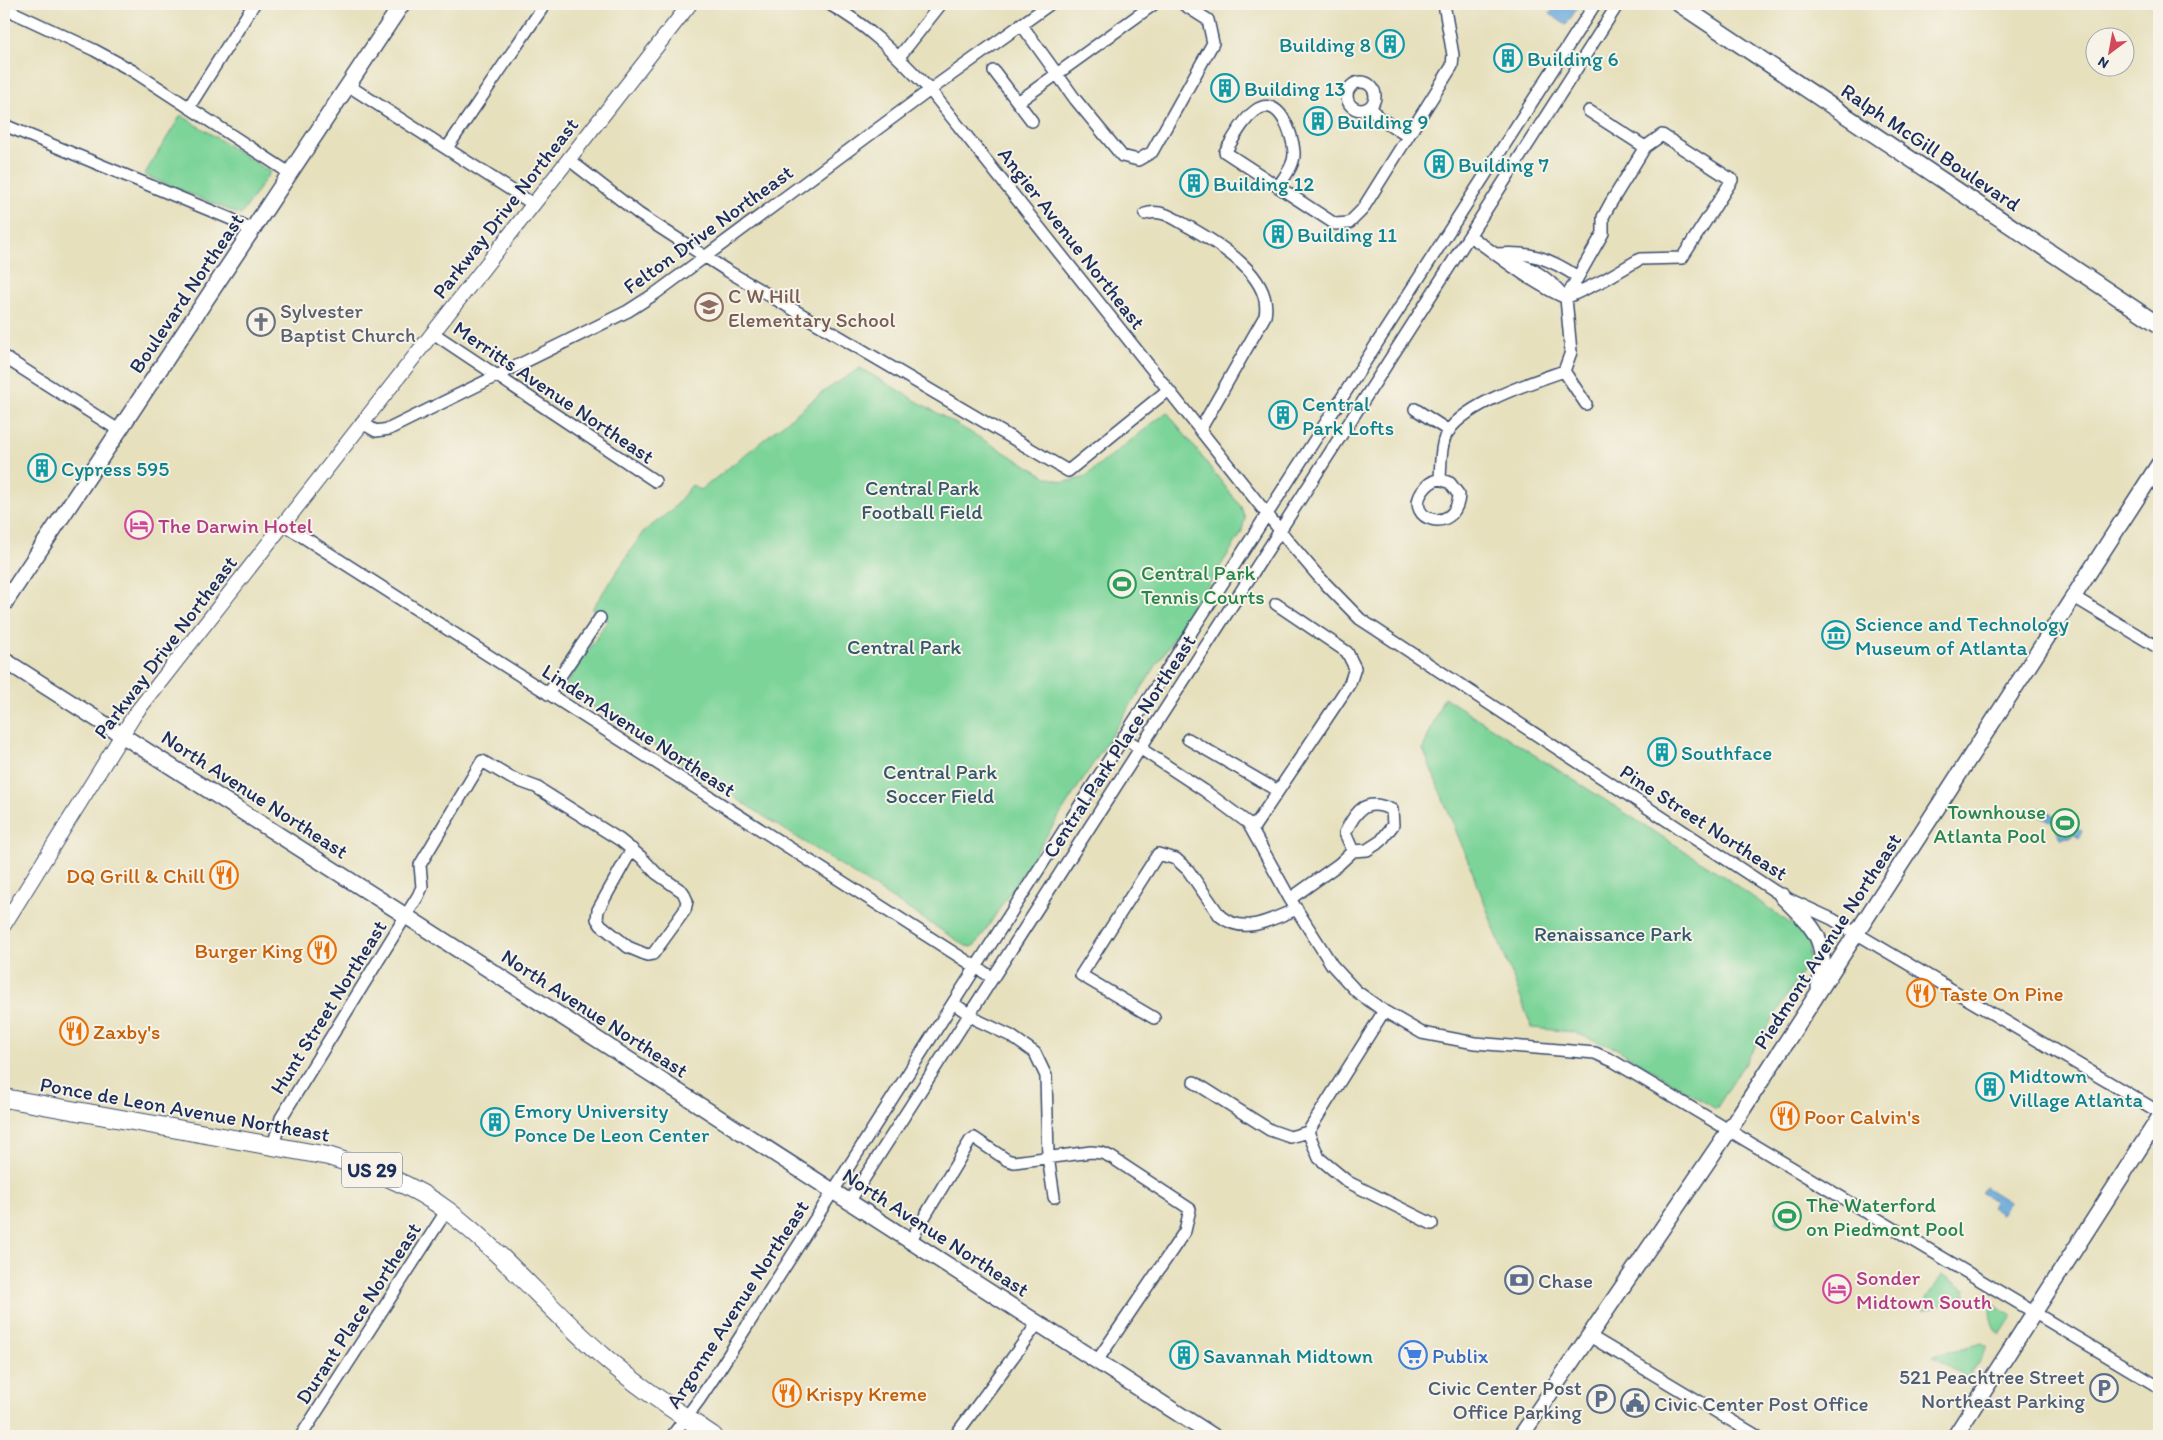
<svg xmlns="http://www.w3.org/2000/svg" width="2163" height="1440" viewBox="0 0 2163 1440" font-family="Itim,sans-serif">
<rect width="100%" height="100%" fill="#f7f3e8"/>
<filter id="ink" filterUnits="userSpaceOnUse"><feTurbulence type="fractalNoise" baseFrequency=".02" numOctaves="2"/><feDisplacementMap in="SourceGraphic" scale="10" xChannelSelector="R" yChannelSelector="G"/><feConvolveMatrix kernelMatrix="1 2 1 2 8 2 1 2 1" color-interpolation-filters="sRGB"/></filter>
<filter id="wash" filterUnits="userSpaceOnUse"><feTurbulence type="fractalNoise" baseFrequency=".0096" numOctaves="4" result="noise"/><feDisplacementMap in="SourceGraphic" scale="20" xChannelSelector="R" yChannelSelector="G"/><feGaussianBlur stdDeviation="1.12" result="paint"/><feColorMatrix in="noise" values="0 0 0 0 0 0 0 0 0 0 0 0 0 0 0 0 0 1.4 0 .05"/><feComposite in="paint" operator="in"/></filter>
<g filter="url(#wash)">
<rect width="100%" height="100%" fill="#e6e0bd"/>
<!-- green -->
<path fill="#7cd499" stroke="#4c827c" d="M181,115L270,172L241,215L144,175Z
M860,368L1047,477L1064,482L1083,478L1167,412L1241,507L1245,518L1241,534L978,942L972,947L966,946L564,688L608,620L592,609L643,532L672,510L692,485L701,490L823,392Z
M1444,697L1719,873L1802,932L1809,945V961L1716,1109L1617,1049L1573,1032L1532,1028L1473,873L1423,749Z
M1942,1275L1965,1289L1966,1294L1962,1300L1924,1310L1921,1308Z
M1991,1302L2011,1314L2012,1316L2000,1335C1992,1330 1988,1311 1991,1302Z
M1982,1343L1988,1347L1968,1379L1932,1356Z"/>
<!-- water -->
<path fill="#66a9db" stroke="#406c9c" d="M1557,4H1580L1566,25L1550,14Z
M2041,808L2061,820L2065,816L2073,817L2077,823V828L2082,831L2079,838L2073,834L2071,837L2061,838L2057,831V825L2038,814Z
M1985,1187L2009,1202L2001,1214L1990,1207L1994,1201L1981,1193Z
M1797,1198L1803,1202L1786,1228L1776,1222L1784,1209L1786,1210Z"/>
</g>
<g filter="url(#ink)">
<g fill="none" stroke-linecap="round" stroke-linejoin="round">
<defs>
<path id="minor" d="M829,4C871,27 897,56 930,90L1290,543L1319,577L1360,619L1782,896L1832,919L2159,1112
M4,8L94,50L133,71L291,174
M1021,24L1075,99L1122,156L1138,160L1152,152L1213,43L1208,20L1183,4
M899,57L941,4
M994,71L1032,121
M1347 96a14 14 0 1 1 28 0a14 14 0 1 1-28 0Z
M349,86L533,204
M1018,102L1154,4
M189,107L254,4
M1371,107L1377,116L1407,136
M1589,111L1645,147
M4,125L231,219L253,231
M447,148L545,4
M568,159L639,214L726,270L1068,471L1168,390
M1278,187C1284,177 1295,165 1294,152C1293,135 1279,93 1255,111C1242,121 1234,138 1225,152L1335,224L1349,223L1362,210L1452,66L1453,55L1444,4
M1145,214C1162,208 1176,220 1191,228C1219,244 1273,277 1265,316L1200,430
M1470,236C1502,258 1530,282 1566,298
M1496,254C1530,251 1549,258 1578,277
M1508,262C1531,265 1548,278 1563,295
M433,333L655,481
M4,357L120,431
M1564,371L1586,404
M1415,409L1449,431
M362,423L376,431L389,429L628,311L656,293L930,90L1050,4
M1440,479L1450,483L1459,495C1456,536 1404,520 1422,492C1427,485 1431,481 1440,479C1441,465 1440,449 1445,437C1459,405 1533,382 1564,371L1571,352L1566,298L1603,233V217L1610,204L1645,147L1662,135L1732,180L1682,258L1640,259L1604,280L1566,298
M283,524L993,978
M2074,597L2159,648
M548,694L600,618
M1123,737L1205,791L1248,823L1290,899L1332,965L1356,991L1384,1011L1422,1033L1475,1043L1595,1053L1613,1061L2159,1387
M1188,739L1278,791
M1252,830L1337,703L1350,683L1355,668L1347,652L1276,604
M1290,899L1339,864L1353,851L1367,850L1381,841L1393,825L1392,810C1366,797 1356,810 1345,833L1353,851
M953,1003L979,1021L1011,1036L1035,1053L1046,1076L1048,1157L1054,1197
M1384,1011L1308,1132L1319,1158L1348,1182L1432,1224
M1154,1018L1081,975L1158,854L1176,859L1188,870L1220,916C1245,936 1271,919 1297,909
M1194,1082L1270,1130L1290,1137L1308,1132
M273,1146L281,1118L418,896L422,887L420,865L482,761L511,778L536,787L620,840L641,857L656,873L683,892L687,901L685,910L653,954L647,955L628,947L601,925L597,919L598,910L632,849
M849,1202L1618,4
M910,1241L970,1141L974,1138L1007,1160L1014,1162L1091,1152L1102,1153L1111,1157L1190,1209L1185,1231L1097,1361
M1588,1335L1757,1436
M301,1436L447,1210
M672,1436L699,1400L719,1370L976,967L1595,4
M955,1436L1038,1323"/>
<path id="tertiary" d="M4,925L135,714L690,4"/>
<path id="secondary" d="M1679,4L2159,325
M4,604L402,4
M4,660L395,909L1213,1436
M1782,896C1813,928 1830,938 1819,987
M1521,1436L1736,1120L2159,464
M1955,1436L2159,1118"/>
<path id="trunk" d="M4,1098L328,1156C370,1169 412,1184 448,1211C504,1254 550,1310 603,1356C637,1386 676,1411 713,1436"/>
</defs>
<!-- minor casing -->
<use href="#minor" stroke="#394a6c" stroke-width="14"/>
<!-- tertiary casing -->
<use href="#tertiary" stroke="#394a6c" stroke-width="16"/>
<!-- secondary casing -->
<use href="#secondary" stroke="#394a6c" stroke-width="18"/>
<!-- trunk casing -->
<use href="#trunk" stroke="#394a6c" stroke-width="20"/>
<!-- minor -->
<use href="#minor" stroke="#fff" stroke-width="11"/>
<!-- tertiary -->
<use href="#tertiary" stroke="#fff" stroke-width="14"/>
<!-- secondary -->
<use href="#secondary" stroke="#fff" stroke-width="15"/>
<!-- trunk -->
<use href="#trunk" stroke="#fff" stroke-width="18"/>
</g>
</g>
<!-- icons -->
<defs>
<symbol id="building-ring" viewBox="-11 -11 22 22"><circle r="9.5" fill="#f7f3e8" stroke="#0f9aa8" stroke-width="1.5"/><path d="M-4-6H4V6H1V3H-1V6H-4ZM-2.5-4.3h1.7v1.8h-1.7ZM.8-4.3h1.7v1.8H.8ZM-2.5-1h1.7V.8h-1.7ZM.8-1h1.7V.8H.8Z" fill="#0f9aa8"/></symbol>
<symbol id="school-ring" viewBox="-11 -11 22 22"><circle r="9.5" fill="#f7f3e8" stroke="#8d6e63" stroke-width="1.5"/><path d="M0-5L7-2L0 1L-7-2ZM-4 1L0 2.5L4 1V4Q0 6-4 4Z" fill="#8d6e63"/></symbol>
<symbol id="church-ring" viewBox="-11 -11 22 22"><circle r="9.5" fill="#f7f3e8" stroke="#6b7280" stroke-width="1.5"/><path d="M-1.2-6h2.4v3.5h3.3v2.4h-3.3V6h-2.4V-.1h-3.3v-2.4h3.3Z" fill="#6b7280"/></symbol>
<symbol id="hotel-ring" viewBox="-11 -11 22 22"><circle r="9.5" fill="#f7f3e8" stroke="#d1479c" stroke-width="1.5"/><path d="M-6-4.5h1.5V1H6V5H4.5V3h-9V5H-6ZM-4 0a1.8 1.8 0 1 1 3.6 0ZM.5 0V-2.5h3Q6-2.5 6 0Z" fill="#d1479c"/></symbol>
<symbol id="stadium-ring" viewBox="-11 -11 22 22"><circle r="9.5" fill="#f7f3e8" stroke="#2e9e5b" stroke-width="1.5"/><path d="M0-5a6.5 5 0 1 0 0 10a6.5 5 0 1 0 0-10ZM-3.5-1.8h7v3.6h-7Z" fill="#2e9e5b"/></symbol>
<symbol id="museum-ring" viewBox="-11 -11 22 22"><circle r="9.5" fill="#f7f3e8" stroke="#0f9aa8" stroke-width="1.5"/><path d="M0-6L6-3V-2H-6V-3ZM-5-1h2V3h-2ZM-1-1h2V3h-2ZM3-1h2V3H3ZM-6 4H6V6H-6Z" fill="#0f9aa8"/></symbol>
<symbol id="restaurant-ring" viewBox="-11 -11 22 22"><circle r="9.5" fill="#f7f3e8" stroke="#e8710a" stroke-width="1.5"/><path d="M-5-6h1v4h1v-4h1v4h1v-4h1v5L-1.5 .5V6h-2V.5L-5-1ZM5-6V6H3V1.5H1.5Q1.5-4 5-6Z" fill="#e8710a"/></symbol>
<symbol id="bank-ring" viewBox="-11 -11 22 22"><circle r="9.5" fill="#f7f3e8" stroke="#5c6f8a" stroke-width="1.5"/><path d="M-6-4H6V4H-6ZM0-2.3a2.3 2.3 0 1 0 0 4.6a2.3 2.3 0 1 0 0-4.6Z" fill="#5c6f8a"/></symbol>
<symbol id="supermarket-ring" viewBox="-11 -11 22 22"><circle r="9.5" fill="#f7f3e8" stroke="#3f7fe0" stroke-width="1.5"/><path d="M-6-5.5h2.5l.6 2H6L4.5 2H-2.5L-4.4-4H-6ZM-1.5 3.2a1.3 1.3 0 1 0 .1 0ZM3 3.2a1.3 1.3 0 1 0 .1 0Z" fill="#3f7fe0"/></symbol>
<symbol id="parking-ring" viewBox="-11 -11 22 22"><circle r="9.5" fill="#f7f3e8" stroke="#5c6f8a" stroke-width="1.5"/><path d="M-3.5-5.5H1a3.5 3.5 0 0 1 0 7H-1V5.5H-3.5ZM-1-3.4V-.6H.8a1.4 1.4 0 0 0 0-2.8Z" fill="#5c6f8a"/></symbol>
<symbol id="civic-ring" viewBox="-11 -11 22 22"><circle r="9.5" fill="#f7f3e8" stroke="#5c6f8a" stroke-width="1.5"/><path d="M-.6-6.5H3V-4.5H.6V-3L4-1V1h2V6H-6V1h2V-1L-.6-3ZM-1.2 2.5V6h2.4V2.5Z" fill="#5c6f8a"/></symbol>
</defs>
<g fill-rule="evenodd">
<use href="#building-ring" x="1374" y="28" width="32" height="32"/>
<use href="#building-ring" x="1492" y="42" width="32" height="32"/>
<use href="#building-ring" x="1209" y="72" width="32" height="32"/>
<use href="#building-ring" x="1302" y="105" width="32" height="32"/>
<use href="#building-ring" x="1423" y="148" width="32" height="32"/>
<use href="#building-ring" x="1178" y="167" width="32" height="32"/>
<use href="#building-ring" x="1262" y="218" width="32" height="32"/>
<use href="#school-ring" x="693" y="291" width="32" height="32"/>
<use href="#church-ring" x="245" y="306" width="32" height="32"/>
<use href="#building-ring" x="1267" y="399" width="32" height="32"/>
<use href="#building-ring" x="26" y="452" width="32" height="32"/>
<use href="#hotel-ring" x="123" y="509" width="32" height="32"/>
<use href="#stadium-ring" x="1106" y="568" width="32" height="32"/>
<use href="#museum-ring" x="1820" y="619" width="32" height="32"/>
<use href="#building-ring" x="1646" y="736" width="32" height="32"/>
<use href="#stadium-ring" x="2049" y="807" width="32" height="32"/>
<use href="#restaurant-ring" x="208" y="859" width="32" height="32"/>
<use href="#restaurant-ring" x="306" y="934" width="32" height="32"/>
<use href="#restaurant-ring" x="1905" y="977" width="32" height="32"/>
<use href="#restaurant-ring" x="58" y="1015" width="32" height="32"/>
<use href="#building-ring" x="1974" y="1071" width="32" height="32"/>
<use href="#restaurant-ring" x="1769" y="1100" width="32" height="32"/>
<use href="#building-ring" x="479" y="1106" width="32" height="32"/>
<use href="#stadium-ring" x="1771" y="1200" width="32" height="32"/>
<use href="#bank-ring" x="1503" y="1264" width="32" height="32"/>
<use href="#hotel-ring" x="1821" y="1273" width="32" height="32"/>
<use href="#building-ring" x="1168" y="1339" width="32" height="32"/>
<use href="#supermarket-ring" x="1397" y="1339" width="32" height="32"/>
<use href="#parking-ring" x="2088" y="1372" width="32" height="32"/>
<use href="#restaurant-ring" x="771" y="1377" width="32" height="32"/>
<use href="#parking-ring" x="1585" y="1383" width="32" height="32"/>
<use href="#civic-ring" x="1619" y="1387" width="32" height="32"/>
</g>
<g text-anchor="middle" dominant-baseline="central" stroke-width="4" stroke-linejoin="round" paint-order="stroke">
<!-- shield labels -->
<rect fill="#f7f3e8" stroke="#5d6a87" stroke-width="1" x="342" y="1152.5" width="60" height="35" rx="4"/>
<g font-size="20" font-weight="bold" fill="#1b2f5e">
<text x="372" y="1170">US 29</text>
</g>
<!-- culture labels -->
<g font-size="21" fill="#0d838f" stroke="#f7f3e8" text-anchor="start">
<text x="1371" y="44" text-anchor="end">Building 8</text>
<text x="1527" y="58">Building 6</text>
<text x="1244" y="88">Building 13</text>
<text x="1337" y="121">Building 9</text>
<text x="1458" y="164">Building 7</text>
<text x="1213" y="183">Building 12</text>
<text x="1297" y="234">Building 11</text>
<text x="1302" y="403">Central<tspan x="1302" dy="24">Park Lofts</tspan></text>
<text x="61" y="468">Cypress 595</text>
<text x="1855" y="623">Science and Technology<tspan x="1855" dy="24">Museum of Atlanta</tspan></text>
<text x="1681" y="752">Southface</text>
<text x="2009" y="1075">Midtown<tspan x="2009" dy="24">Village Atlanta</tspan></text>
<text x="514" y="1110">Emory University<tspan x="514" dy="24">Ponce De Leon Center</tspan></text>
<text x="1203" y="1355">Savannah Midtown</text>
</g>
<!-- street labels -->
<g font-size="21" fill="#1b2f5e" stroke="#f7f3e8">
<text transform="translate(1931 147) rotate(34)">Ralph McGill Boulevard</text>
<text transform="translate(505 208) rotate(-52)">Parkway Drive Northeast</text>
<text transform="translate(708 229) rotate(-36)">Felton Drive Northeast</text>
<text transform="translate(1072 238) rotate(52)">Angier Avenue Northeast</text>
<text transform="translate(186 293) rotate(-56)">Boulevard Northeast</text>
<text transform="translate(554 392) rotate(34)">Merritts Avenue Northeast</text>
<text transform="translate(165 647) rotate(-53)">Parkway Drive Northeast</text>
<text transform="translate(639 730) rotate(33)">Linden Avenue Northeast</text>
<text transform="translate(1119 746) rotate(-57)">Central Park Place Northeast</text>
<text transform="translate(255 794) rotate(33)">North Avenue Northeast</text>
<text transform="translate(1704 822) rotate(33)">Pine Street Northeast</text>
<text transform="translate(1827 941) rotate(-57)">Piedmont Avenue Northeast</text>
<text transform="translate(328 1007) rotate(-58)">Hunt Street Northeast</text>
<text transform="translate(595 1013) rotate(33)">North Avenue Northeast</text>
<text transform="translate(185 1109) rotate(10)">Ponce de Leon Avenue Northeast</text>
<text transform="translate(936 1232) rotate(33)">North Avenue Northeast</text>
<text transform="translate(737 1304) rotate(-57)">Argonne Avenue Northeast</text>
<text transform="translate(358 1313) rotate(-57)">Durant Place Northeast</text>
</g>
<!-- education labels -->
<g font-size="21" fill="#785e54" stroke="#f7f3e8" text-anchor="start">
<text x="728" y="295">C W Hill<tspan x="728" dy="24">Elementary School</tspan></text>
</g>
<!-- worship labels -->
<g font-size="21" fill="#5b616d" stroke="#f7f3e8" text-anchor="start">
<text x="280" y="310">Sylvester<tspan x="280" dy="24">Baptist Church</tspan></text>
</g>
<!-- park labels -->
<g font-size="21" fill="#33586d" stroke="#f7f3e8">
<text x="922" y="487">Central Park<tspan x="922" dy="24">Football Field</tspan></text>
<text x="904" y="646">Central Park</text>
<text x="940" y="771">Central Park<tspan x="940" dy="24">Soccer Field</tspan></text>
<text x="1613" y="933">Renaissance Park</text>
</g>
<!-- hotel labels -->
<g font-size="21" fill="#b23c85" stroke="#f7f3e8" text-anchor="start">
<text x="158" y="525">The Darwin Hotel</text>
<text x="1856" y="1277">Sonder<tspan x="1856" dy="24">Midtown South</tspan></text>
</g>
<!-- leisure labels -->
<g font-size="21" fill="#27864d" stroke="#f7f3e8" text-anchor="start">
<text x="1141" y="572">Central Park<tspan x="1141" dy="24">Tennis Courts</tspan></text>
<text x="2046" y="811" text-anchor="end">Townhouse<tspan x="2046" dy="24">Atlanta Pool</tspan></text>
<text x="1806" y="1204">The Waterford<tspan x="1806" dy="24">on Piedmont Pool</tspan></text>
</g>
<!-- food labels -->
<g font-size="21" fill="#c56008" stroke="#f7f3e8" text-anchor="start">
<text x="205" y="875" text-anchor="end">DQ Grill &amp; Chill</text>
<text x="303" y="950" text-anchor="end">Burger King</text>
<text x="1940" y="993">Taste On Pine</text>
<text x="93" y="1031">Zaxby's</text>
<text x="1804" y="1116">Poor Calvin's</text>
<text x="806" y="1393">Krispy Kreme</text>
</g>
<!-- service labels -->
<g font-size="21" fill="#4e5e75" stroke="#f7f3e8" text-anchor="start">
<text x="1538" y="1280">Chase</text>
<text x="2085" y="1376" text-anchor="end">521 Peachtree Street<tspan x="2085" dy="24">Northeast Parking</tspan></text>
<text x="1582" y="1387" text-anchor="end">Civic Center Post<tspan x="1582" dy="24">Office Parking</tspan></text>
<text x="1654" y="1403">Civic Center Post Office</text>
</g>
<!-- shop labels -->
<g font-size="21" fill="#366cbe" stroke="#f7f3e8" text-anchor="start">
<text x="1432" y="1355">Publix</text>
</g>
</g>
<!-- margin -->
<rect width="2163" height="1440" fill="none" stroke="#f7f3e8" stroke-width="20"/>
<!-- north arrow -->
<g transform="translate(2110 52) rotate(212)"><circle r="24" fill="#f7f3e8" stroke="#9fa5b1"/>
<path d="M0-4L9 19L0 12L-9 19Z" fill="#d1495b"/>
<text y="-8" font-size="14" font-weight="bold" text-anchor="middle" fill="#1b2f5e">N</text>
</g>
</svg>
